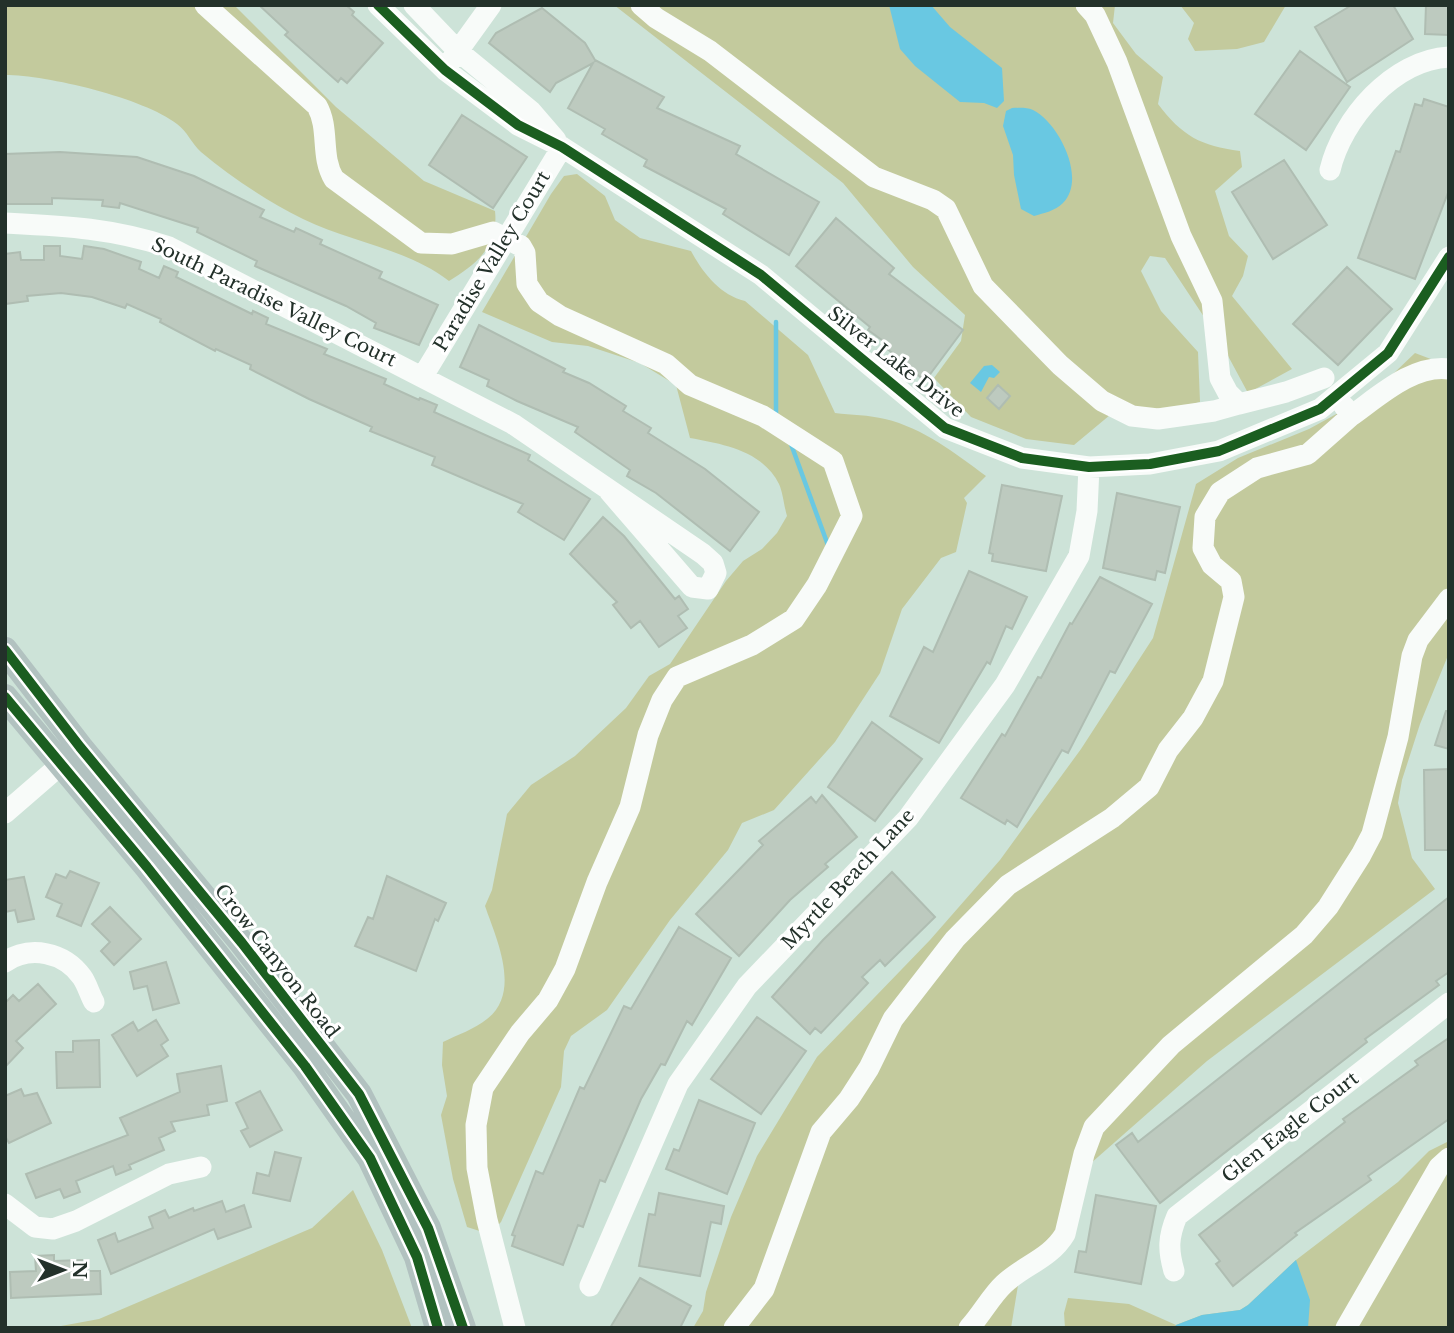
<svg xmlns="http://www.w3.org/2000/svg" width="1454" height="1333" viewBox="0 0 1454 1333" font-family="'Libre Baskerville',serif">
<rect width="100%" height="100%" fill="#cde3d8"/>
<!-- green -->
<path fill="#c3ca9d" d="M5,5H234L336,107L424,181L495,211C499,247 475,265 449,281C406,248 350,242 303,219C268,202 231,177 201,152C192,144 187,131 177,124C144,98 47,75 5,75Z
M614,5H1115L1113,23L1136,54L1163,77L1158,104C1182,136 1201,146 1240,151L1242,167L1215,191L1229,236L1248,256L1243,276L1232,296L1292,369L1248,393L1220,341L1165,258L1150,256L1141,271L1161,311L1198,352L1200,402L1175,409L1110,415L1074,445L1026,439L971,417L934,378L961,341L965,315L913,267L843,183Z
M1180,5H1286L1264,42L1237,49L1195,51L1188,39L1194,23Z
M577,174L605,196L615,220L640,238L691,251C703,273 720,295 745,301L808,355L835,413C851,415 869,415 885,419C923,428 955,453 986,476L964,498L967,503L956,552L941,558L902,609L880,673L835,742L774,810L742,823L728,850L670,920L607,1010L571,1036L564,1051L561,1087L501,1222L489,1234L467,1227L453,1179L441,1115L447,1096L442,1065L443,1042C457,1035 475,1029 487,1019C522,992 496,938 485,906L492,890L507,814L531,785L575,756L626,708L649,676L670,664L726,581L743,561L762,549L777,533L787,516C784,506 783,493 779,484C762,450 722,444 690,438L676,385L640,363L588,346L552,342L482,312L551,194L564,176Z
M1415,353L1449,366V653L1420,724L1402,780L1398,803L1412,858L1435,889L1207,1061L1090,1164L1076,1218L1019,1279L1011,1328H693L703,1311L706,1292L731,1217L757,1156L817,1057L930,940L1000,860L1081,749L1153,638L1196,484L1238,458L1309,429L1371,395Z
M1449,1141V1328H1065L1064,1313L1068,1298L1129,1304L1176,1325L1202,1315L1240,1310L1248,1305L1296,1260L1398,1182L1429,1151Z
M353,1190L382,1250L412,1328H50L99,1319L312,1228Z"/>
<!-- water -->
<path fill="#69c8e2" d="M889,5H931L950,27L1002,68L1004,101L997,108L984,103L960,102L915,66L900,49Z
M1012,108C1019,108 1026,107 1033,110C1059,123 1087,179 1063,203C1055,211 1044,213 1034,216L1021,209L1014,175L1013,155L1003,126L1006,111Z
M992,365L1000,372L994,378L989,377L981,392L970,383L984,366Z
M1296,1260L1310,1300L1308,1328H1175L1176,1325L1202,1315L1240,1310L1248,1305Z"/>
<g fill="none" stroke-linecap="round" stroke-linejoin="round">
<!-- stream -->
<path stroke="#69c8e2" stroke-width="4.5" d="M776,415V322
M791,444L829,548"/>
</g>
<!-- building -->
<path fill="#bdcabf" stroke="#afbdb2" stroke-width="2" d="M259,5H346L354,12L352,15L383,43L347,83L341,78L338,82L285,35L288,32Z
M1352,5H1393L1413,39L1347,82L1315,27Z
M1426,5H1449V35L1425,34Z
M542,8L585,43L595,60L664,97L657,108L740,146L736,154L819,202L789,255L723,214L726,209L644,166L647,160L602,134L605,129L568,108L593,63L556,83L550,92L489,43L496,33Z
M1300,51L1350,87L1306,150L1255,114Z
M1424,99L1449,107V190L1415,279L1358,258L1396,151L1400,152L1415,104L1422,106Z
M462,115L527,157L493,208L429,165Z
M60,152L137,157L194,176L264,210L260,217L294,232L296,228L322,240L320,244L382,272L379,278L438,305L419,345L374,328L376,323L346,306L255,266L257,261L197,232L198,228L120,203L119,208L102,206L103,200L52,198V204H5V154Z
M1284,160L1327,225L1273,259L1232,192Z
M836,218L894,268L889,274L963,330L925,381L884,346L886,343L868,330L870,327L796,266Z
M44,246H60V256L82,259L84,246L104,249L141,262L139,269L159,278L164,266L178,272L176,277L252,314L253,311L268,318L266,324L327,349L324,354L386,379L384,384L419,400L420,398L437,405L434,412L530,455L528,460L590,499L564,540L518,512L523,504L432,465L435,457L370,431L372,427L309,399L250,369L251,365L216,349L215,351L160,322L161,319L127,304L125,308L92,297L61,293L27,296L28,301L5,304V254L20,252L21,260H44Z
M1347,267L1392,309L1338,365L1293,324Z
M479,325L565,369L563,372L589,383L626,406L623,411L651,428L648,433L705,469L759,512L730,551L656,493L627,476L630,470L575,432L578,427L517,401L487,386L489,380L460,367Z
M998,385L1010,396L999,409L987,398Z
M1002,485L1062,496L1046,571L992,561L993,554L989,553Z
M1117,493L1180,507L1165,573L1157,571L1155,580L1103,568Z
M603,517L624,536L675,599L679,596L688,609L678,616L687,628L659,647L640,621L631,628L613,605L617,602L570,554Z
M969,571L1027,597L1012,629L1006,626L990,664L987,662L939,743L890,716L924,647L933,652Z
M1100,577L1152,604L1115,673L1110,671L1068,753L1062,750L1017,827L1007,820L1005,824L961,798L1002,734L1005,736L1038,677L1041,678L1070,623L1072,624Z
M1446,711H1449V749L1435,745Z
M872,722L922,759L875,821L828,787Z
M1449,769V850H1425L1424,770Z
M822,795L857,837L825,864L828,867L790,900L739,956L696,914L763,845L759,841L811,797L816,803Z
M70,871L99,883L81,926L57,916L62,904L46,897L56,874L66,878Z
M892,872L935,917L885,966L880,960L862,977L868,983L821,1033L815,1028L810,1034L772,997L823,940Z
M387,876L446,903L438,921L435,919L416,971L355,946L368,917L373,919Z
M24,877L34,919L18,922L15,910L5,912V880Z
M1449,897V972L1436,981L1439,985L1365,1039L1367,1042L1160,1203L1116,1145L1132,1133L1138,1142Z
M110,907L141,939L114,965L101,951L110,942L92,924Z
M679,927L731,958L692,1025L687,1021L665,1065L661,1064L641,1099L605,1182L600,1180L583,1227L578,1225L563,1265L512,1246L515,1236L512,1235L536,1171L543,1174L580,1087L584,1089L624,1006L631,1009Z
M166,962L179,1003L153,1010L147,986L134,989L130,972Z
M38,984L56,1004L16,1041L23,1048L5,1067V1003L13,995L19,1001Z
M757,1017L806,1051L761,1114L711,1079Z
M156,1020L168,1040L161,1045L168,1056L137,1076L112,1035L133,1022L138,1031Z
M1449,1038V1119L1368,1176L1371,1180L1295,1233L1297,1235L1233,1286L1216,1264L1220,1261L1199,1235L1345,1122L1343,1119L1418,1065L1415,1061Z
M99,1040L100,1087L57,1088L56,1052H73V1041Z
M221,1066L227,1101L207,1105L209,1115L171,1122L175,1131L159,1138L164,1150L129,1165L131,1169L116,1175L113,1166L76,1181L80,1192L64,1198L60,1189L36,1198L26,1174L128,1135L120,1118L180,1092L177,1074Z
M21,1089L24,1096L37,1093L51,1123L9,1143L5,1136V1096Z
M260,1091L282,1130L250,1147L241,1131L248,1128L236,1103Z
M699,1100L755,1123L727,1194L666,1169L674,1149L679,1151Z
M275,1152L301,1158L290,1201L253,1193L257,1173L269,1176Z
M659,1193L724,1206L721,1224L711,1222L700,1276L639,1266L649,1214L655,1215Z
M1096,1195L1156,1206L1141,1284L1075,1272L1079,1251L1086,1252Z
M222,1201L226,1212L244,1205L251,1227L218,1239L214,1229L111,1274L98,1240L115,1233L118,1242L153,1228L149,1217L165,1210L169,1218L193,1208L194,1211Z
M54,1255V1261L82,1260V1271H100L101,1294L11,1298L10,1272L36,1271L35,1256Z
M640,1278L691,1306L680,1328H610Z"/>
<g fill="none" stroke-linecap="round" stroke-linejoin="round">
<!-- minor -->
<path stroke="#f8fbf9" stroke-width="21" d="M205,5L317,106C330,129 320,156 334,179L421,243L452,244L493,232L521,246L525,253L527,284L539,302L560,316L666,364L690,385L763,416L833,461L852,516L817,585L794,619L752,645L677,677L662,700L648,735L630,807L597,882L565,969L548,1000L520,1033L483,1088L476,1125L477,1168L487,1220L515,1328
M378,5L445,70L518,125L562,147L761,275L945,428L1022,458L1089,467L1150,464L1219,451L1320,409L1388,353L1449,257
M414,5L458,51L531,111L556,140
M641,5L656,18L710,51L874,177L933,200L946,209L983,286L1060,365L1102,401L1132,416L1158,419L1214,411L1239,404L1228,393L1220,378L1212,301L1181,236L1117,62L1095,15L1086,5
M450,62L491,5
M1330,170C1342,119 1393,60 1449,57
M5,223C64,226 112,228 169,247L513,424L703,554L713,563L716,573L708,589L692,587L609,491
M423,376L562,147
M1239,404L1286,392L1324,378
M1344,406L1351,416C1378,397 1413,364 1449,369
M5,813L72,755
M5,962C30,945 64,952 82,977C87,984 90,995 94,1002
M5,1204L35,1227L53,1229L76,1221L169,1174L201,1167
M1174,1271C1168,1250 1168,1237 1177,1216L1449,1003
M590,1286L678,1084L747,986L908,818L1005,685L1079,556L1087,511L1089,467
M734,1328L764,1289L821,1132L849,1099L869,1068L893,1019L955,939L1008,885L1112,818L1149,787L1168,750L1193,718L1213,681L1234,597L1231,581L1212,565L1203,548L1205,517L1220,492L1257,468L1308,454L1351,416
M969,1328C982,1314 991,1296 1004,1284C1024,1265 1050,1259 1065,1234L1084,1154L1094,1127L1171,1045L1304,935L1328,907L1361,855L1372,834L1398,737L1412,656L1418,640L1449,599
M1346,1328L1439,1167L1449,1158"/>
<!-- major -->
<path stroke="#b2c2c0" stroke-width="26" d="M5,650L80,747L242,943L359,1094L428,1228L463,1328
M5,697L147,867L305,1066L370,1158L417,1257L438,1328"/>
<defs>
<path id="cycleway" d="M378,5L445,70L518,125L562,147L761,275L945,428L1022,458L1089,467L1150,464L1219,451L1320,409L1388,353L1449,257
M5,650L80,747L242,943L359,1094L428,1228L463,1328
M5,697L147,867L305,1066L370,1158L417,1257L438,1328"/>
</defs>
<!-- cycleway casing -->
<use href="#cycleway" stroke="#fff" stroke-width="15"/>
<!-- cycleway -->
<use href="#cycleway" stroke="#1b5e20" stroke-width="10"/>
</g>
<g text-anchor="middle" dominant-baseline="central" stroke-width="6" stroke-linejoin="round" paint-order="stroke">
<!-- street labels -->
<g font-size="19" fill="#23312a" stroke="#fff">
<text transform="translate(492 261) rotate(-59)">Paradise Valley Court</text>
<text transform="translate(274 302) rotate(26)">South Paradise Valley Court</text>
<text transform="translate(896 362) rotate(38)">Silver Lake Drive</text>
<text transform="translate(848 879) rotate(-47)">Myrtle Beach Lane</text>
<text transform="translate(277 961) rotate(52)">Crow Canyon Road</text>
<text transform="translate(1290 1127) rotate(-38)">Glen Eagle Court</text>
</g>
</g>
<!-- border -->
<rect width="1454" height="1333" fill="none" stroke="#23312a" stroke-width="14"/>
<!-- north arrow -->
<g transform="translate(63 1270) rotate(90)" stroke="#ffffff" stroke-width="5" paint-order="stroke">
<path d="M0-5L12 26L0 18L-12 26Z" fill="#23312a"/>
<text y="-10" font-size="19" font-weight="bold" text-anchor="middle" fill="#23312a">N</text>
</g>
</svg>
